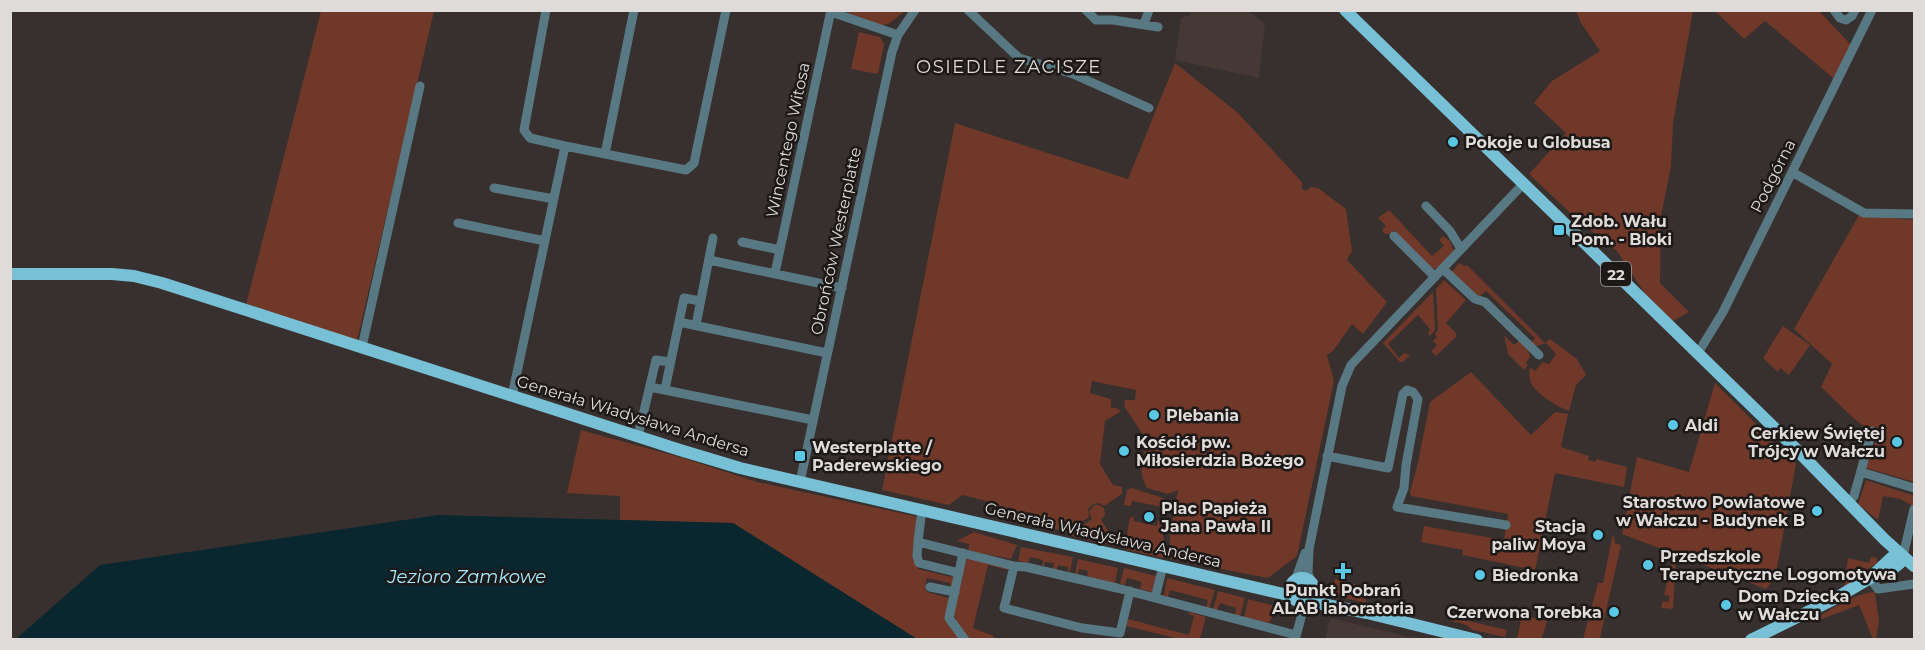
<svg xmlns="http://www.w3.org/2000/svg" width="1925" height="650" viewBox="0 0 1925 650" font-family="Montserrat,sans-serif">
<rect width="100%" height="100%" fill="#37302e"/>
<!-- built -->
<path fill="#463935" d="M1191,11H1248L1265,23L1259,78L1175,60L1181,18L1191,15Z
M1330,618L1414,638L1325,640Z"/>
<!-- green -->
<path fill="#6f3828" d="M321,11H434L356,345L245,309Z
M846,11H905L890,23L882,26L850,14Z
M1576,11H1693L1673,123L1671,166L1661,216L1660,283L1689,312L1673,321L1646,295L1617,251L1580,222L1529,174L1566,133L1534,103L1552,81L1600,51L1581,23Z
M1715,11H1819L1852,46L1833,78L1765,21L1744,39Z
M859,32L880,37L884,44L878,74L851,69Z
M1175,63L1237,112L1302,182V189L1306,191L1311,187L1318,188L1346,209L1352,251L1347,260L1387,302L1363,334L1352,324L1333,351L1327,355L1334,381L1297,556L1268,578L1170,559V533L1178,490L1168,494L1147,488C1137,470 1143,461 1147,441L1124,406L1125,400H1135L1136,390L1092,381L1090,393L1111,399V407L1119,409L1120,412L1105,421L1100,464L1113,485L1122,487V494L1104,506L1100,503L1093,504L1088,509L1089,517L1067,532L1008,518L998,504L962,495L949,505L882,490L955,123L1128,179Z
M1389,210L1432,256L1444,246L1439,240L1443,236L1450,241L1454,252L1439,268L1432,269L1430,268L1394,230L1390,234H1385L1382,230L1386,226L1378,218Z
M1859,215L1914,220V482L1866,468L1878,433C1859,428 1836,400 1821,387L1832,364L1794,329Z
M1459,263L1464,266L1467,265L1545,343L1550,339L1577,359L1586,375L1576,385L1569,411C1557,406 1539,396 1532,385C1529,381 1530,374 1529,370L1531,368L1535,371L1543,362L1549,364L1556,354L1546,343L1537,346L1531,343L1535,338L1486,291L1480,296H1477L1452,272Z
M1444,280L1466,300L1446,323L1456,333V337L1436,356L1431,351L1437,345L1433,341L1437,337L1435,334L1438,330L1436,289Z
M1433,292L1435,330L1430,336L1428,333L1430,329L1418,315L1388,344L1399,358L1404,353L1410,355L1403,362H1400L1383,343Z
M1783,326L1810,345L1789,375L1780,368L1778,372L1763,358Z
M1504,335L1514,345L1519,341L1528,350L1530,357L1526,363L1528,365L1524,370L1508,354Z
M1471,372L1531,435L1555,412L1568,414L1561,447L1589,456L1588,460L1596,462V459L1627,467L1624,487L1555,473L1535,570L1462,555L1463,550L1421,542L1424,526L1504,540L1508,514L1411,496L1410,492L1417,467L1430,402Z
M1715,383L1796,464L1775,578L1766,589L1622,534L1637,457L1689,472Z
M581,430L683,458L757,482L914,516L916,518V552L918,569L951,577L952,574L954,575L952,586H950V583L927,578L925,588L927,592L949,598L946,620L961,639H917L733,523L620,520V496L567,493Z
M1866,480L1914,496L1913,506L1900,499L1883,496L1878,520L1858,504Z
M1132,488L1163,498L1168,508L1132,501L1131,506L1124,505L1127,490Z
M1094,505H1099L1104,508L1105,515L1101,520L1119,547L1068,535L1092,519L1089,512Z
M1134,516L1133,521L1157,526L1158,520L1160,521L1165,545L1163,558L1124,549L1130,518Z
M974,532L1017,545L1011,559L968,551L969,544L957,541Z
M1613,533L1615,543L1621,545L1600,638L1603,639H1583L1598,583H1603Z
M1021,547L1073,557L1070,572H1068V567L1058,565L1057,569H1053L1054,563L1045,562L1044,566H1042L1043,560L1030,557L1028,563L1018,561Z
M969,557L1007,566L1008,570L988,565L973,628L994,636L993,639H968L957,623L954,614L966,561Z
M1871,557L1877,558V563L1844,587L1848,558L1869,563Z
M1078,559L1118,568L1115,583L1087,577L1088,571L1079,569L1078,575L1075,574Z
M1672,560L1676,561L1673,609L1661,608L1663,601L1668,602L1670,596L1664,595Z
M1124,568L1156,576L1152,592L1140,589L1142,582L1127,578L1125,585L1120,584Z
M1167,578L1215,590L1209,609H1206L1208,600L1170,590L1168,597L1164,596Z
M1335,579L1367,587L1366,603L1345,598L1332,592Z
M1218,591L1245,598L1240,617L1235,616L1236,608L1220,603L1217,611L1213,610Z
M1875,592L1879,621L1876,639H1873L1859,605L1811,623V621C1831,610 1852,594 1875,592Z
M1248,599L1294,611L1295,612V617L1273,614L1270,622L1268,623L1244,618Z
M1451,611L1452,617L1507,630L1505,637L1473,630L1464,624L1451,621L1449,618Z
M1189,612L1206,617L1200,639H1179L1126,626L1128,619L1189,635L1194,616L1188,614Z
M1522,615L1547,621L1542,638L1545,639H1517Z"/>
<!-- water -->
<path fill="#0a272f" d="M438,515L733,523L917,639H16L100,565Z"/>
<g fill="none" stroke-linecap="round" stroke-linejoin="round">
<!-- minor -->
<path stroke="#587983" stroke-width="9" d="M546,10L524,130L530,138L565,146
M968,10L1019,58L1073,74L1149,108
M1086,10L1096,20H1113L1158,27
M1834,10L1840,18L1846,20L1852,16L1855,10
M831,12L898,35
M1144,24L1149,10
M605,154L634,10
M1792,172L1864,213L1914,214
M494,188L554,199
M1426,206L1450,231L1461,249
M458,223L545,241
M1394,236L1435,277
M742,242L780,250
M709,260L842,288
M1443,269L1475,299L1485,302L1539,355
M775,273L831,10
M679,322L827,353
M696,325L713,238
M362,347L420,86
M1698,353L1723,312L1872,10
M650,387L813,420
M665,389L684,298L700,301
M512,396L565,146L686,170L694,163L726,10
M638,436L656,360L670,362
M1327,456L1388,468L1403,394L1407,390L1413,392L1418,399L1406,465L1404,488L1397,507L1506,525
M1861,472L1914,488
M800,482L892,52L898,35L915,10
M1848,503L1854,496L1872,431
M922,509L918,542L1014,566L1026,567L1117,588L1296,635
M918,542L917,556L919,563L959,573
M963,553L949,618L965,640
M1903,556L1914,509
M1014,566L1004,608L1082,628L1120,633L1130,591
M1870,578L1878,589L1914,584
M1295,581L1305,553
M1312,584L1308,573L1309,549L1342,386L1351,365L1524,183
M930,587L955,592
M1155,598L1163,566
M1295,640L1303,610V602"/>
<!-- major -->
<path stroke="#77c0d5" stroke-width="12" d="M1345,10L1790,443L1885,540L1914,566
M10,274H112L134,276L162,283L680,450L740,468L1292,596
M1872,576L1891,558L1903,556
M1290 590a12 12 0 1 1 24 0a12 12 0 1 1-24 0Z
M1307,601L1367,613L1477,640
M1751,640L1836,598L1870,578L1891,570L1900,563L1903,556"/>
</g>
<!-- markers -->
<g fill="#5ac8e5" stroke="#1c1918" stroke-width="2">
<circle cx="1453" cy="142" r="6"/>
<rect x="1553" y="224" width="12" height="12" rx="3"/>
<circle cx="1154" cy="415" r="6"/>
<circle cx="1673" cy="425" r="6"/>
<circle cx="1897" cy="442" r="6"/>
<circle cx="1124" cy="451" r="6"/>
<rect x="794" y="450" width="12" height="12" rx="3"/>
<circle cx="1817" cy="511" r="6"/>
<circle cx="1149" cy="517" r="6"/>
<circle cx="1598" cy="535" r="6"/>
<circle cx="1648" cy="565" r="6"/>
<path d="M1340 562h6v6h6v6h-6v6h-6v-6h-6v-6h6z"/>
<circle cx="1480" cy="575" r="6"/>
<circle cx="1726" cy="605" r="6"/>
<circle cx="1614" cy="612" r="6"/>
</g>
<g text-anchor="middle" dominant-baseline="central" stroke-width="5" stroke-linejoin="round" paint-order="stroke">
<!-- shield labels -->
<rect fill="#1c1918" stroke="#a4a19f" stroke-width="1.5" x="1601" y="262" width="30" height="24" rx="4.5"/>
<g font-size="15" font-weight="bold" fill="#dfdbd9">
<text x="1616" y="274">22</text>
</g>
<!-- street labels -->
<g font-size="16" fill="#dfdbd9" stroke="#1c1918">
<text transform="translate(788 140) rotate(-78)">Wincentego Witosa</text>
<text transform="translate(1773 176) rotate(-63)">Podgórna</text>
<text transform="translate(836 241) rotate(-78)">Obrońców Westerplatte</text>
<text transform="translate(633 416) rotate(17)">Generała Władysława Andersa</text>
<text transform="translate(1103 535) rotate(13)">Generała Władysława Andersa</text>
</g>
<!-- poi labels -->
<g font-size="16" font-weight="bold" fill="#dfdbd9" stroke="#1c1918" text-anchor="start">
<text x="1465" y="142">Pokoje u Globusa</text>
<text x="1571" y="221">Zdob. Wału<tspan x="1571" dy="18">Pom. - Bloki</tspan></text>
<text x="1166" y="415">Plebania</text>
<text x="1685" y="425">Aldi</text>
<text x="1885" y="433" text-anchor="end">Cerkiew Świętej<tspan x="1885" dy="18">Trójcy w Wałczu</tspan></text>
<text x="1136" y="442">Kościół pw.<tspan x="1136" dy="18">Miłosierdzia Bożego</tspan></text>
<text x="812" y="447">Westerplatte /<tspan x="812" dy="18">Paderewskiego</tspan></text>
<text x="1805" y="502" text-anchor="end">Starostwo Powiatowe<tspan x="1805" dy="18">w Wałczu - Budynek B</tspan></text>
<text x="1161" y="508">Plac Papieża<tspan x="1161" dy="18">Jana Pawła II</tspan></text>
<text x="1586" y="526" text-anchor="end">Stacja<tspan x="1586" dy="18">paliw Moya</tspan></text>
<text x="1660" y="556">Przedszkole<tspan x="1660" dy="18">Terapeutyczne Logomotywa</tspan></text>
<text x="1492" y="575">Biedronka</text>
<text x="1343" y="590" text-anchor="middle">Punkt Pobrań<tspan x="1343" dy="18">ALAB laboratoria</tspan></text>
<text x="1738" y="596">Dom Dziecka<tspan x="1738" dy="18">w Wałczu</tspan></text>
<text x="1602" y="612" text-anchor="end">Czerwona Torebka</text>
</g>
<!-- neighbourhood labels -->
<g font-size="18" letter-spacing="1.5" fill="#e3dad7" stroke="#1c1918">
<text x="1009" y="67">OSIEDLE ZACISZE</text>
</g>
<!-- water labels -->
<g font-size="18" font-style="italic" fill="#a6eafe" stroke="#1c1918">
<text x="467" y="577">Jezioro Zamkowe</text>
</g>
</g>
<!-- border -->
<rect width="1925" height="650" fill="none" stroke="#dfdbd9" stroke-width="24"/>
</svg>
